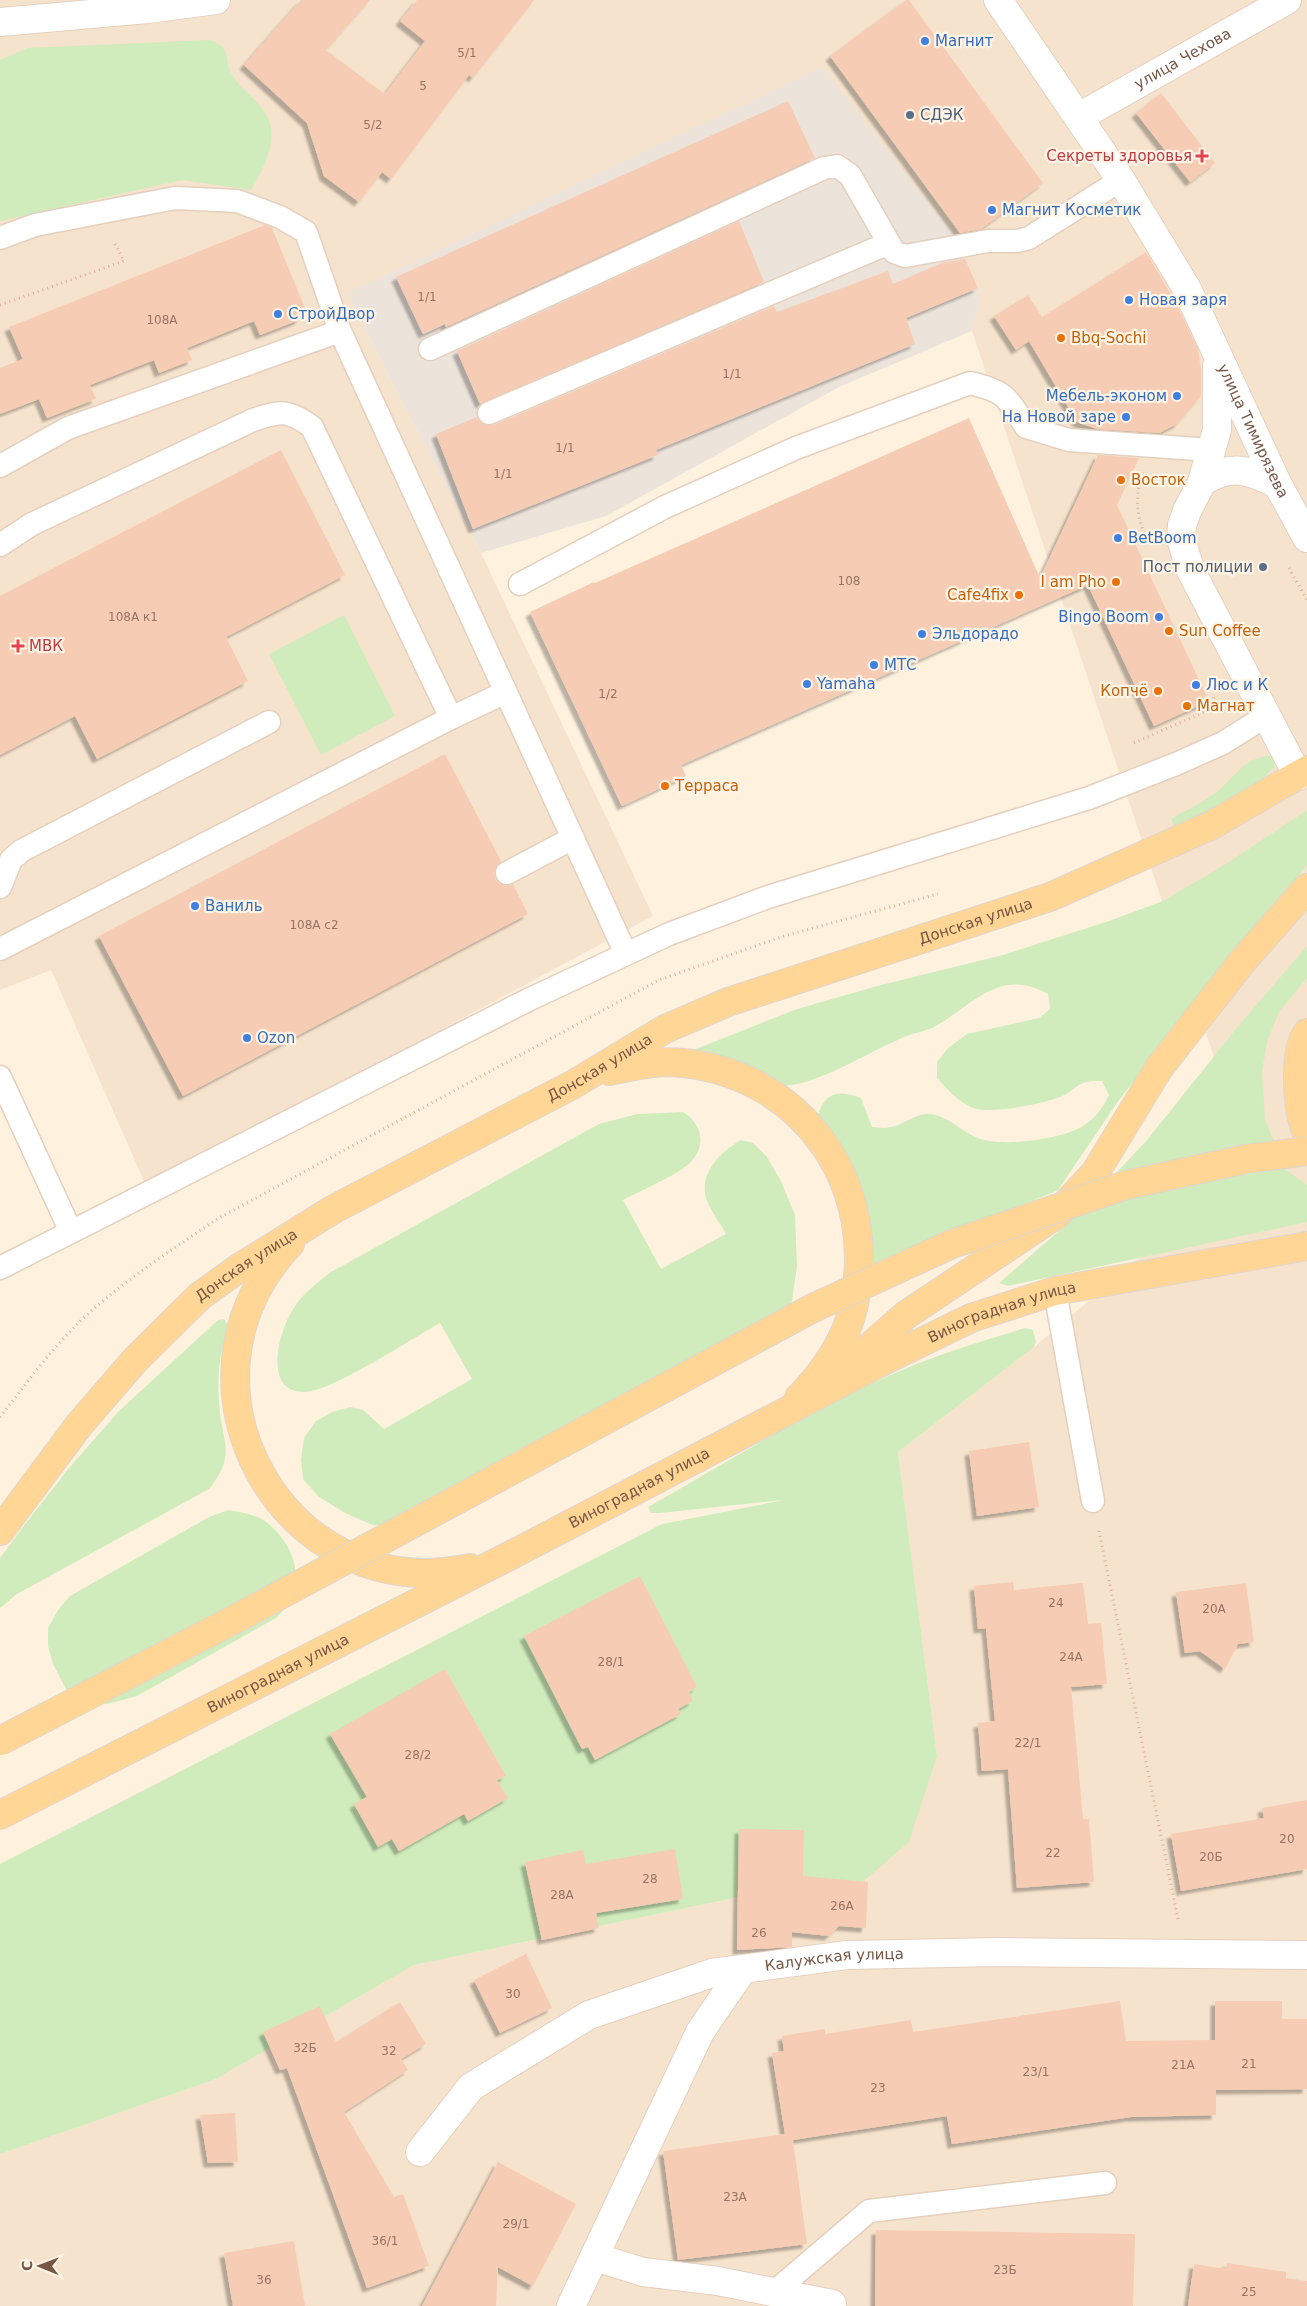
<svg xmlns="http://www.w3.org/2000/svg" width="1307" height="2306" viewBox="0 0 1307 2306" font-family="'DejaVu Sans',sans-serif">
<defs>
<filter id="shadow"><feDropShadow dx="-4.5" dy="4.5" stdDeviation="1" flood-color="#0004"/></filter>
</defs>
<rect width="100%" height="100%" fill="#fef2df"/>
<!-- residential -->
<path fill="#f6e3cd" d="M0,0H1307V2306H0V2154L216,2079L414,1965L767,1891L937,1756L898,1452L1034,1347L1250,1165L972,331L980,296L348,293L389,377L481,553L653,916L147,1188L51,970L0,990Z"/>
<!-- industrial -->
<path fill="#ece3db" d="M822,67L956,238L980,297L972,331L839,387L606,516L481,553L389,377L348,293Z"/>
<!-- green -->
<path fill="#d0ecbc" d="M208,40C235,46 222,61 234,78C243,91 260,102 267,116C279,141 263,169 251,190L182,180L0,221V60L28,48Z
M344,615L395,716L321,755L269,654Z
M1274,756L1275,766L1260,782L1176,830L1171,819C1184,811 1199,805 1211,796C1234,781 1242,755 1274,756Z
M1307,810V865L1200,996L1119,1100L1058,1190L862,1274L817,1117C825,1093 837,1089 861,1098L872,1127C878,1127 885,1129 891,1127C901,1126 913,1115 926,1114C946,1113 960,1131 978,1138C1000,1147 1053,1140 1075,1130C1091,1124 1102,1110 1109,1095L1102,1081C1075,1080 1081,1088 1060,1097C1042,1104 995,1113 976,1109C961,1105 947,1089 937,1078V1062L948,1048L967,1034L1039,1018L1050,1009L1048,994C1000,967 974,1004 936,1026C928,1031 916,1032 907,1036C864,1053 824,1084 776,1087C765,1088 699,1060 683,1054L794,1010L877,986L1003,955L1109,921L1163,901L1229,862Z
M1307,946V978L1279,1012L1267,1042L1262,1072L1265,1119L1285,1169L1307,1185V1222L1008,1286L999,1283L1075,1217L1147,1140L1235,1030Z
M683,1112C703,1124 707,1147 689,1164C677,1175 640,1191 623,1200L661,1269L726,1234C720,1222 706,1206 705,1192C702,1170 723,1150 741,1140L753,1143L767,1157L781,1181L795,1215L797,1266L792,1301L781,1317L398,1525H373L347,1514L319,1497L303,1479L301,1460L304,1438L316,1421L332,1412L350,1407L363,1410L384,1429L472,1379L440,1323C413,1338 331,1392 304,1392C262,1392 279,1331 293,1309C303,1293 317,1283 331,1272L599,1124L637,1114Z
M224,1319L228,1326C220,1354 217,1372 219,1402C221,1442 238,1453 209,1489L17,1594L0,1608V1558L26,1523L69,1468L119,1411L218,1320Z
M1025,1328L1033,1330L1036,1342L1034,1347L898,1452L937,1756L909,1842L852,1891H767L414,1965L216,2079L0,2154V1864L662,1524L784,1500L660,1513H651L648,1507C727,1462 805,1413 888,1376C932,1356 979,1342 1025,1328Z
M228,1510C240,1512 254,1514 265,1521C298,1546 309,1589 276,1618L137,1696L108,1704L86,1702L68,1693L53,1664L48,1646V1628L58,1610L70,1596L209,1517Z"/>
<!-- building -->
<path fill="#f6cdb4" filter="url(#shadow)" d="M301,0H370L326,50L385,94L425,41L400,21L417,0H534L473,78L469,75L391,179L382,172L359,202L324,176L307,123L244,65Z
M906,0H909L1043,183L981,229L960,233L830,56Z
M1161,93L1215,163L1190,182L1136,113Z
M788,101L815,158L446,327L445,324L423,334L396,277Z
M739,221L764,282L480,404L457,351Z
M265,225L272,228L305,308L299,320L260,335L254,321L187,348L192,360L159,373L154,360L90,385L96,399L47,418L39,399L0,414V368L23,359L9,327Z
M1146,252L1175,301L1198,349L1201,370V396L1177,424L1159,433L1097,429L1077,422L1029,341L1016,350L994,316L1028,295L1042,317Z
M965,259L978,288L906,318L915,344L656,450L658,455L473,529L436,434L477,417L482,424L494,425L774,306L777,312L888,271L893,284L942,263Z
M969,418L1040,578L1098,455L1139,458L1117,505L1209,701L1154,726L1088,585L681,765L686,776L622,806L530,612L594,582L595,583Z
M281,450L345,575L226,637L248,681L97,759L75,716L0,755V596Z
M445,754L501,861L494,872L496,880L506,886L513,884L528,914L183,1096L99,936Z
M1029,1442L1039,1507L977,1516L969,1451Z
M640,1576L697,1687L689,1692L693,1701L678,1709L681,1714L595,1760L588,1747L582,1749L524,1636Z
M1013,1582L1014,1590L1083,1583L1088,1624L1101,1623L1107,1684L1071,1687L1083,1819H1089L1094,1882L1017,1888L1008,1769L982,1771L978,1723L995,1721L986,1628L978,1629L974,1586Z
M1246,1583L1254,1642L1238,1644L1225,1669L1200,1651L1185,1653L1176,1592Z
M445,1669L506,1776L497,1780L508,1798L468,1821L464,1814L399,1851L392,1839L378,1847L354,1804L367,1797L330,1734Z
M1307,1800V1869L1181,1891L1171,1834L1264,1818L1262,1808Z
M739,1829L804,1830L803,1876L868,1882L866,1928L839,1926L829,1936L792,1932V1947L737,1950Z
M675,1849L683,1899L596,1913L599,1928L542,1940L525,1862L583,1850L586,1864Z
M526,1954L552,2008L500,2033L474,1980Z
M1120,2001L1126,2041L1215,2040V2001H1282V2019H1307V2089L1216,2090V2115L1131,2117L952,2144L947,2116L793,2140L807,2244L678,2260L663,2151L785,2134L772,2053L784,2051L782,2036L825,2029V2034L911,2020L913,2032Z
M400,2002L426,2044L401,2059L408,2070L344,2112L394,2197L403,2194L429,2266L367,2288L287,2068L280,2070L263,2032L320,2006L336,2042Z
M235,2113L238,2162L208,2163L200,2115Z
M498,2162L576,2204L533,2286L498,2267L496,2306H422Z
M876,2230L1135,2234L1133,2306H875Z
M294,2241L305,2306H233L224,2253Z
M1227,2263L1286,2272V2278L1307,2281V2306H1188L1194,2264L1226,2269Z"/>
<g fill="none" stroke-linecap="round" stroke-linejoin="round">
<defs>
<path id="service" d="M0,238L35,225L175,198L237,201L280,217L306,232L340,331L68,428L0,466
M340,331L626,954
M430,349L824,168L837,166L850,175L894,252L905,256L988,241H1017L1029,238L1121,180
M489,413L889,243
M0,545L32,524L253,420C280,411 288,409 312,427L451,718L506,692
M520,584L665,507L796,448L970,383C1005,391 1007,397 1026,427L1069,440L1212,450
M507,873L573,838
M0,887L11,860L21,851L269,722
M0,949L451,718
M0,1077L71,1232
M0,1268L528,1000L669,934L768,897L1089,798L1176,764L1223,743L1266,716
M1055,1291L1093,1501
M773,2293L869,2211L1105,2183"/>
<g id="minor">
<path id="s1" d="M1079,117L1287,0"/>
<path id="s2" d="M420,2152L471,2087L589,2015L712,1973L847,1955L1000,1952L1307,1955"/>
<path d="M595,2257L643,2272L718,2281L832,2304"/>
<path d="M571,2306L700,2032L743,1969"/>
</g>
<g id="tertiary">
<path id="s3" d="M998,0L1121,180L1187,289L1278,485L1307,538"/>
<path d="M0,22L147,9L216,0"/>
<path d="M1217,367V430L1202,482L1187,511L1182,525L1181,539L1190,569L1298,776"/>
<path d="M1202,482C1231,464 1249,469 1278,485"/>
</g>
<g id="primary">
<path d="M1307,1033C1293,1053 1297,1111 1307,1133"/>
<path d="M609,1071C633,1066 658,1060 683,1063C807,1076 881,1190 853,1308C845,1343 823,1373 799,1398"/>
<path d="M290,1244C158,1382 283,1609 470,1568"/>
<path d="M849,1365L906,1315L1057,1214L1095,1173L1159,1068L1241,963L1307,888"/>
<path id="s4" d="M0,1531L79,1425L136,1359L200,1296L239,1268L334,1209L574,1084L665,1029L728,1002L1050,897L1212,825L1307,770"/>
<path id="s5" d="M0,1815L521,1550L875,1365L971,1318L1055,1291L1307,1246"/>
</g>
</defs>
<!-- service casing -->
<use href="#service" stroke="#e5cfbd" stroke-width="25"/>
<!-- minor casing -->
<use href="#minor" stroke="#e5cfbd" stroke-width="30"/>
<!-- tertiary casing -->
<use href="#tertiary" stroke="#e5cfbd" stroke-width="30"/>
<!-- primary casing -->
<use href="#primary" stroke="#ded6d2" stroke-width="30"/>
<!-- path -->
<path stroke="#dab198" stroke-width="3" stroke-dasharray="1 4" stroke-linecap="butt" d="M0,305L124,261L114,242
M1141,478C1135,497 1137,517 1145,535
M1289,568L1307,600
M1134,743L1204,712L1212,707L1214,694
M0,1417C30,1379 59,1338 96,1307C134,1274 176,1247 217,1219L659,980L784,936L938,894
M1099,1531L1178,1919"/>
<!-- service -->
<use href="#service" stroke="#fff" stroke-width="22"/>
<!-- minor -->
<use href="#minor" stroke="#fff" stroke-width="28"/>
<!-- tertiary -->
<use href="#tertiary" stroke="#fff" stroke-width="28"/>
<!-- primary -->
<use href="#primary" stroke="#ffd695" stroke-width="28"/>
<defs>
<path id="primary-bridge" d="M0,1741L243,1615L813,1308L952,1244L1126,1185L1246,1159L1307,1151"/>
</defs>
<!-- primary-bridge casing -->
<use href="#primary-bridge" stroke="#ded6d2" stroke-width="30" stroke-linecap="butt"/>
<!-- primary-bridge -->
<use href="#primary-bridge" stroke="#ffd695" stroke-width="28"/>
</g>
<!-- markers -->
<g fill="#3f7fe0" stroke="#fff5e7" stroke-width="2">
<circle cx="925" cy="41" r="5"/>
<circle cx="992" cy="210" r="5"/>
<circle cx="1129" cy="300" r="5"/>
<circle cx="278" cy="314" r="5"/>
<circle cx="1177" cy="396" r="5"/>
<circle cx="1126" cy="417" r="5"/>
<circle cx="1118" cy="538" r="5"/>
<circle cx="1159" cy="617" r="5"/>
<circle cx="922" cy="634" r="5"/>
<circle cx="874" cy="665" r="5"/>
<circle cx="807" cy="684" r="5"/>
<circle cx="1196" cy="685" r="5"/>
<circle cx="195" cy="906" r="5"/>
<circle cx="247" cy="1038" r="5"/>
</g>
<g fill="#5c6f8a" stroke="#fff5e7" stroke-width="2">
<circle cx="910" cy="115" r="5"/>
<circle cx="1263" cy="567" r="5"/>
</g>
<g fill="#e0444e" stroke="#fff5e7" stroke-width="2">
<path d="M1199.5 148.5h5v5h5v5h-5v5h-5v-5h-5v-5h5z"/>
<path d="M15.5 638.5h5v5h5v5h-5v5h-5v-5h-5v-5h5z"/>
</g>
<g fill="#e8710a" stroke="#fff5e7" stroke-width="2">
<circle cx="1061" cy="338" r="5"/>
<circle cx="1121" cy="480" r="5"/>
<circle cx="1116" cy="582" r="5"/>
<circle cx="1019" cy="595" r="5"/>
<circle cx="1169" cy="631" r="5"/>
<circle cx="1158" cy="691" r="5"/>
<circle cx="1187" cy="706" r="5"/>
<circle cx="665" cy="786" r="5"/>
</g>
<g text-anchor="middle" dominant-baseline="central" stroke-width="4.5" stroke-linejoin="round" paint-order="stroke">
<!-- number labels -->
<g font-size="12" fill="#967461">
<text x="467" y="53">5/1</text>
<text x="423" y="86">5</text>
<text x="373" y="125">5/2</text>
<text x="427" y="297">1/1</text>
<text x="162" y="320">108А</text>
<text x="732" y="374">1/1</text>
<text x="565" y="448">1/1</text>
<text x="503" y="474">1/1</text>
<text x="849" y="581">108</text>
<text x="133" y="617">108А к1</text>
<text x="608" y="694">1/2</text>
<text x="314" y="925">108А с2</text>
<text x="1056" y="1603">24</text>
<text x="1214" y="1609">20А</text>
<text x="1071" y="1657">24А</text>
<text x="611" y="1662">28/1</text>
<text x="1028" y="1743">22/1</text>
<text x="418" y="1755">28/2</text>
<text x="1287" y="1839">20</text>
<text x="1053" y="1853">22</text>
<text x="1211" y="1857">20Б</text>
<text x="650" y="1879">28</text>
<text x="562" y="1895">28А</text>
<text x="842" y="1906">26А</text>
<text x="759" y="1933">26</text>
<text x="513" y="1994">30</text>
<text x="305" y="2048">32Б</text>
<text x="389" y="2051">32</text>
<text x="1249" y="2064">21</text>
<text x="1183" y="2065">21А</text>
<text x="1036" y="2072">23/1</text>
<text x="878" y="2088">23</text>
<text x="735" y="2197">23А</text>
<text x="516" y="2224">29/1</text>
<text x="385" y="2241">36/1</text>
<text x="1005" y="2270">23Б</text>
<text x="264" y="2280">36</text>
<text x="1249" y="2292">25</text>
</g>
<!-- shop labels -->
<g font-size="15" fill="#366cbe" stroke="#fff5e7" text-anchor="start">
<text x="935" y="41">Магнит</text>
<text x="1002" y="210">Магнит Косметик</text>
<text x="1139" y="300">Новая заря</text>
<text x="288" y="314">СтройДвор</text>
<text x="1167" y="396" text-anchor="end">Мебель-эконом</text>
<text x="1116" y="417" text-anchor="end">На Новой заре</text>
<text x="1128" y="538">BetBoom</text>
<text x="1149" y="617" text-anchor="end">Bingo Boom</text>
<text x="932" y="634">Эльдорадо</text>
<text x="884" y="665">МТС</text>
<text x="817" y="684">Yamaha</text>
<text x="1206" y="685">Люс и К</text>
<text x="205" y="906">Ваниль</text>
<text x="257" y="1038">Ozon</text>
</g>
<!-- street labels -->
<g font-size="15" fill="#765645" stroke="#fff5e7">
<text stroke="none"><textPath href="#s1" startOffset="119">улица Чехова</textPath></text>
<text stroke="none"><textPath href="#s3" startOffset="502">улица Тимирязева</textPath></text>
<text stroke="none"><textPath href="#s4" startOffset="1175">Донская улица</textPath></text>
<text stroke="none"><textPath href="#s4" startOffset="770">Донская улица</textPath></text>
<text stroke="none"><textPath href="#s4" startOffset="365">Донская улица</textPath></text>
<text stroke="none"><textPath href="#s5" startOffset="1122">Виноградная улица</textPath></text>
<text stroke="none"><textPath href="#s5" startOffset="718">Виноградная улица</textPath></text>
<text stroke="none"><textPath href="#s5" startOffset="312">Виноградная улица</textPath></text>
<text stroke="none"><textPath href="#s2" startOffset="474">Калужская улица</textPath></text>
</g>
<!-- service labels -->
<g font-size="15" fill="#4e5e75" stroke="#fff5e7" text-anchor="start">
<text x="920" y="115">СДЭК</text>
<text x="1253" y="567" text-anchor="end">Пост полиции</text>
</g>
<!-- health labels -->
<g font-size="15" fill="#be3a42" stroke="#fff5e7" text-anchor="end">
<text x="1192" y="156">Секреты здоровья</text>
<text x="29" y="646" text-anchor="start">МВК</text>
</g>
<!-- food labels -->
<g font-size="15" fill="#c56008" stroke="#fff5e7" text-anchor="start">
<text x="1071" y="338">Bbq-Sochi</text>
<text x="1131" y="480">Восток</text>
<text x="1106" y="582" text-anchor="end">I am Pho</text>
<text x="1009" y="595" text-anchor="end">Cafe4fix</text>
<text x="1179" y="631">Sun Coffee</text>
<text x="1148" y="691" text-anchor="end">Копчё</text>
<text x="1197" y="706">Магнат</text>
<text x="675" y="786">Терраса</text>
</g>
</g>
<!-- north arrow -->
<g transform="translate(40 2266) rotate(271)" stroke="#fff5e7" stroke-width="4" paint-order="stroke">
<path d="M0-4L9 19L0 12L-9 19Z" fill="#765645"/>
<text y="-8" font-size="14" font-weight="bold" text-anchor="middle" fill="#765645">С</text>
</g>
</svg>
